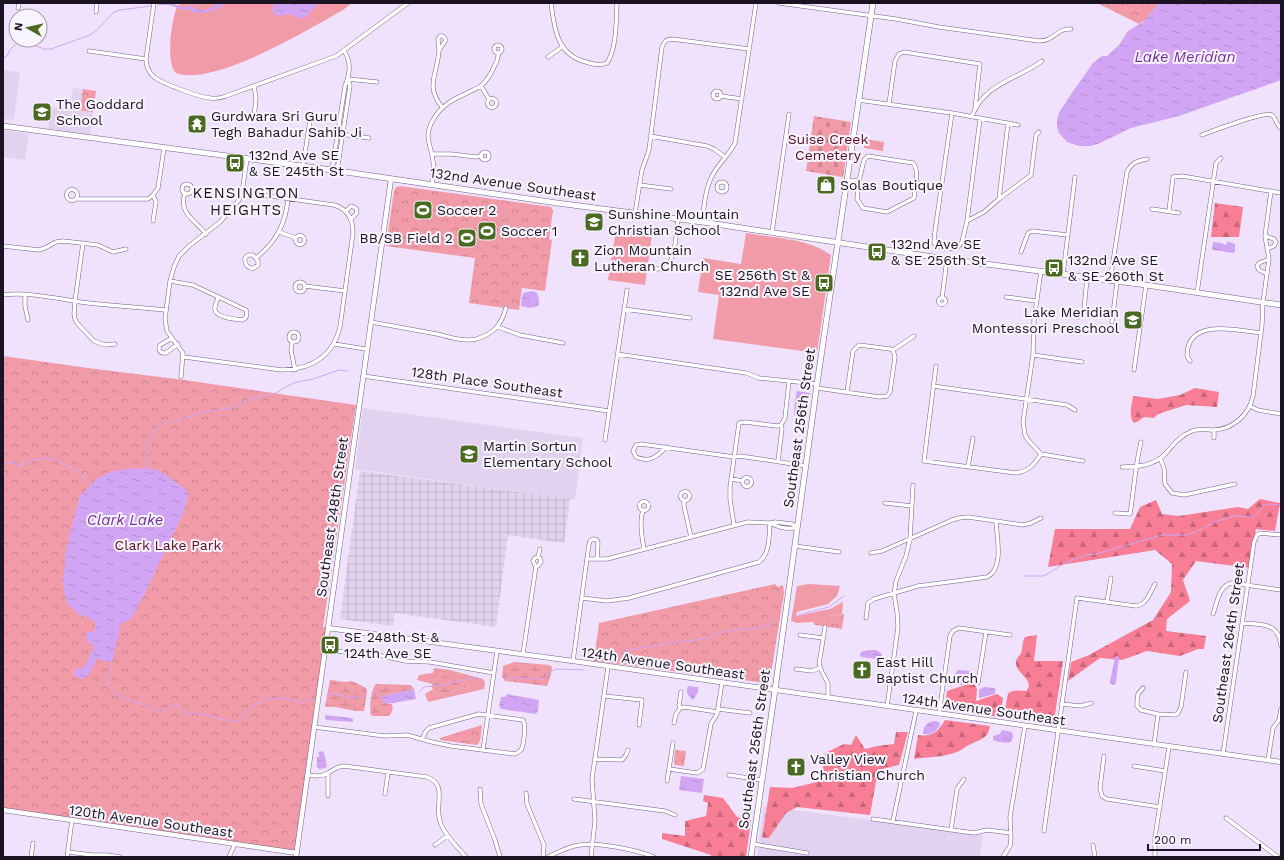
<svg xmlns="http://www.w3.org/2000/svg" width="1284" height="860" viewBox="0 0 1284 860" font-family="'Work Sans',sans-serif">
<defs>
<pattern id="industrial-grid" width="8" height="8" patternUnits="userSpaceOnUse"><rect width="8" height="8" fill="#e2d2ef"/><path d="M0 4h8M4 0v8" fill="none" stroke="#c1b3cd"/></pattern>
<pattern id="forest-firs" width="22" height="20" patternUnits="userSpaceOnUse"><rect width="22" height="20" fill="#f77e94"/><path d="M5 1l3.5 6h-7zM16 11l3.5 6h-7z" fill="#c76678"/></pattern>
<pattern id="wetland-marsh" width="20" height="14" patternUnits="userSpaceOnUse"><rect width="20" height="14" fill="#f19aa8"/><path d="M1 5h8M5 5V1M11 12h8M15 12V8" fill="none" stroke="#ce8490"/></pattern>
<pattern id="cemetery-stones" width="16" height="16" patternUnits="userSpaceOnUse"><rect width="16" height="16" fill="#f19aa8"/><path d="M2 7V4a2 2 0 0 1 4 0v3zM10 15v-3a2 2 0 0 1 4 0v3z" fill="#ce8490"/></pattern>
<pattern id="park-crowns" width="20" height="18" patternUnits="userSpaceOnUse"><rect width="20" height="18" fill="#f19aa8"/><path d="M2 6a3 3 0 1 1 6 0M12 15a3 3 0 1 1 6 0" fill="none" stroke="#ce8490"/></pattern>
<pattern id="water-ripples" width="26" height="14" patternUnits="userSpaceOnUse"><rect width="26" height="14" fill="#d2a5f4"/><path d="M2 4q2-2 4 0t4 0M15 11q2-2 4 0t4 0" fill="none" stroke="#b48dd1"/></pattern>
</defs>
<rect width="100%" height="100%" fill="#f0e2fd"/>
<!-- built -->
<path fill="#e2d2ef" d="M3,70L20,72L14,120L3,119Z
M73,88L96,91L90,135L48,129L51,107L70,109Z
M36,104L49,106L47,119L34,118Z
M3,130L29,134L25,160L3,157Z
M363,408L583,438L575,500L355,469Z
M764,806L983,835L980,857H757Z"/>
<!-- industrial -->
<path fill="url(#industrial-grid)" d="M360,471L570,499L564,543L508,535L496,627L395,613L393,626L340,619Z"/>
<!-- grass -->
<path fill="#f19aa8" d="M182,3H352L343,10C309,29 214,87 176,73C166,64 171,25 175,13C176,8 178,5 182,3Z
M865,139L884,142L883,151L864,148Z
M616,230L652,235L645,285L608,280Z
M746,233C774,238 808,238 831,255L817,353L713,339L719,295L698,292L703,258L741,264Z
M809,584L840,586L837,596L828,604L797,612L796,616L830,609L843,602L842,614L822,617L813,622L797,623L791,621L797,586Z
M434,668L450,670L483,679L485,683L484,689L428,702L425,694L433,689L437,695L471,687L441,676L433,684L417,680L419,675L433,673Z"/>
<!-- forest -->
<path fill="url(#forest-firs)" d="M1215,203L1243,207L1239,237H1211Z
M1195,388L1219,392L1217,407L1186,405L1158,414L1154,418L1144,417L1137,422L1134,423C1128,417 1132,404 1133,396L1158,399L1180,395Z
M1260,499L1280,503L1275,531L1256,529L1250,568L1196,561L1183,580L1190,601L1167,619L1166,631L1206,636L1204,649H1198L1180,656L1147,651L1122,660L1100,658L1068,681L1071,662L1087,656L1153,620L1171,592L1172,564L1155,550L1048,567L1055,529H1130L1140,507L1156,500L1162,514L1179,516L1238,507L1248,509Z
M1037,635L1034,661H1063L1054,721L1049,724L1007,718L1005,717L1004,713L1008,694C1012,689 1020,691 1026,691C1036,681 1017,674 1016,664C1015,659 1019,657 1021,653C1023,647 1022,642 1025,637Z
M973,681L977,689L976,701L997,694L1003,698L1000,717L947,709L945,705L947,691L965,685Z
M945,720L990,726C988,739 981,739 971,744C966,746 962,750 957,752C944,757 928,757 914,759L918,735C932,737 938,732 945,720Z
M896,732H908L899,765L878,770L870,815L797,807L786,813L769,838H762L770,787L792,788L821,781L825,753L844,744L851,745L856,735L865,749L877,746L894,744Z
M704,795L723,798L737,817L751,820L746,857H711V855L662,839V833L685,836V821L706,816L708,803L703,801Z"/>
<!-- wetland -->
<path fill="url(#wetland-marsh)" d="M514,662L549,665L552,667L551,675L547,686L505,681L502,677L503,666Z
M441,676L464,677L471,687L437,695L431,686Z
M330,680L344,682L352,681L366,688L367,692L364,711H356L335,707H326L325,706Z
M376,684L411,685L414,689L383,696L387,704H392C393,709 393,711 389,716H373L371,715C369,708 371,689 376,684Z"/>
<!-- cemetery -->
<path fill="url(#cemetery-stones)" d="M814,116L851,122L843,177L806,171Z"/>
<!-- park -->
<path fill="url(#park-crowns)" d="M1096,3L1158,4L1146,19L1139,24L1099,4Z
M83,89L96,91L93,112L80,110Z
M400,186L551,207L553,210L549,239L552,240L545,291L522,288L519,310L469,303L475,258L386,246L394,191L396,187Z
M3,356L88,368L184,380L356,405L323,627L328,628L297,853L3,810Z
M775,584L778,587L783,585L784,593L770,679L769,682L765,683L594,661L599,623Z
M844,614L842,629L815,625L813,622L822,617Z
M482,725L480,741L477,745L440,740V738Z
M675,750L686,751L684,766L675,765L674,762Z"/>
<!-- water -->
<path fill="url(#water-ripples)" d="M165,3H171L183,7L191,6L197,9L203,10L208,9L220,3H228L209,12L199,13H195L190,9L184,10L169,5H164Z
M274,3H319C313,8 309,16 302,19L290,14L276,16L272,10Z
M1159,3H1281V80L1179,116L1131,128L1098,144L1091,146H1079L1067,142L1059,133L1057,127V120L1059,113L1067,100L1093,63L1102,56H1107L1119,45L1128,31L1143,22Z
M1213,242L1222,243L1225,245L1228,242L1235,244V252L1233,253L1213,250L1212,248Z
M532,291L536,292C539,296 540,301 538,306L530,308L521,306V304L523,293Z
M797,391L810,393L806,418L796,416L794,415L795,401Z
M147,468L158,470L184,488L189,493L184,511L179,522L141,601L131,619L121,624L113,658L110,662L97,659L88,676L83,679L74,676L73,672L77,668H84L94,647L91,643L87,642L86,638V632H93L96,627L94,621L85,616L79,615L67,603L63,584L66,550L80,495C86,492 91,483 98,478C112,468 131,469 147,468Z
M868,650H876L881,653L882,655L878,659L861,657L860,655L861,652Z
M1116,656H1118L1119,658L1116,682L1115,684L1113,685L1110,683V681L1115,658Z
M958,670L973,671L974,675L972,680L961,685H955C953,680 954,674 958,670Z
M688,686L698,687V692L693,700C688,696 685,692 688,686Z
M984,687L995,688V694L979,698V690Z
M414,689L416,699L387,704L384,703L382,700L383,696Z
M507,694L539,700L538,711L536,714L501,709L499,706L501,697H505Z
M325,715L351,718L353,719V722L326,720L325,718Z
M934,721L939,722L940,725C937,731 930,736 923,734C923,727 927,722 934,721Z
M1002,730L1012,732L1013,737L1011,742C1006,744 998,742 993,740V736L1000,734Z
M323,751L324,753L327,766L325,768L319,769L317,767V757L320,756L318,753L319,752Z
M681,776L704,779L702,793L679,790Z"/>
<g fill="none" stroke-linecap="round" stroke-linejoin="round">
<!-- stream -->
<path stroke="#d2a5f4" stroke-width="1" d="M157,5L164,4
M3,58L7,56L10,50L17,43L25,42L44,49H51L90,35L97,30L114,12L120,10L151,6
M3,464L13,463L21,465L33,460L47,458L56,460L80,473L84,478L91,483
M147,468L146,441L154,431L165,423L174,422L200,413L232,408L250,399L274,394L293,383L313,379L339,370L348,371
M1024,576H1044L1067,562L1086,555L1096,554L1162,535H1187L1197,531L1217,521L1234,516L1253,517L1257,514L1264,505L1268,504L1281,505
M798,615L829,607L844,596
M605,659L615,656L626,650L686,641L705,639L719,633L733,630L759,628L770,625L774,622
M111,660V669L107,682L109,687L115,694L134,702L144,705L160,713C166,711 170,703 177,705C182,706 182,709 186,712C190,714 195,713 199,714C210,715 221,719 233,721C236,721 239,721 242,720L251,707L268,699L280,698L303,702L314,699
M502,677L541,679C548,678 549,671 556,669L584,670
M373,692L382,697
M419,692L424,687L442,685L478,677
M327,695L334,694L354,698L365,696"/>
<defs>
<path id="minor" d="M551,3C554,28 557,55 586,62C593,64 600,66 607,63C617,48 616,21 617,3
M779,3L896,19L939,27L1039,41C1055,41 1056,28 1071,29
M18,8L19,3
M96,12L97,3
M494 49a4 4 0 1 1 8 0a4 4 0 1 1-8 0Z
M439,50L446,40L443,36H440L438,39C438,43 439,47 439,51C437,75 425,86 442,107
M89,51L146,59C146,65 148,71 153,76C160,83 199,97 210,98C216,99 221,98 226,96L336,56L408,3
M548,57L562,47
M146,59L154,3
M348,79L377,82
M254,86L256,98L254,118
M481,86L489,99
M713 95a4 4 0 1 1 8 0a4 4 0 1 1-8 0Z
M721,96L742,99
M487.5 103a4.5 4.5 0 1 1 9 0a4.5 4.5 0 1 1-9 0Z
M858,100L952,113L1018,125
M889,104L895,61L899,54L904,52L980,64L975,108
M952,113L935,231L934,243C939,249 950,249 957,248L962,242L967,221L980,119
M972,116C985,83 1016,80 1042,61
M341,134L369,138
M1202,135C1212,131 1265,111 1272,115C1276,118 1276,125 1281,128
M650,136L707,146L714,149L725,157
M481 156a4 4 0 1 1 8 0a4 4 0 1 1-8 0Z
M432,154H451L476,157L481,156
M868,156L913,163C920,171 915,188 914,198L887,212L863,208L857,199L859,181L864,160Z
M303,166L310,120
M332,170L345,86C350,74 352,62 344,51
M337,171L350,86L348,79
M847,180L859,181
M717 187a5 5 0 1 1 10 0a5 5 0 1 1-10 0Z
M182 189a5 5 0 1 1 10 0a5 5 0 1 1-10 0Z
M432,185C433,177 434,169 433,161C431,144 423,137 433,120C441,105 454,99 469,92C473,90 478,88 482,85C487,80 491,74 494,67C496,63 499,58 498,53
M639,185L671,189
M846,186L859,188
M66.5 195a5.5 5.5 0 1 1 11 0a5.5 5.5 0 1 1-11 0Z
M185,193C178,213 195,220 206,234
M77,199H148L153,195
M999,199L1008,123
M1152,209L1179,213
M346,211L351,206L356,208L357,213L351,219
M1169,211L1173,177L1182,176L1281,193
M635,213L642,170L649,150L662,47C664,42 666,39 672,39L749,49
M153,221L156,202L153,195L158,188L164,148
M967,221L984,212L999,199L1031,175L1036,135L1039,132
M702,222C704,207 705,190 712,176C718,164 729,155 735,143L756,3
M279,232L296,238
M772,232L789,114
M295.5 240a4.5 4.5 0 1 1 9 0a4.5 4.5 0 1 1-9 0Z
M1265,236L1274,239L1276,242L1274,246L1267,249
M83,243L75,301L74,314L75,319L77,323L94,341L105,345L115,344
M3,246L39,250L45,248L56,242L63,241L98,245L113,252L126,249
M1021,252L1028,233L1032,231L1068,235
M248,255H253L258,261V265L254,268C248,269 244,264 245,258Z
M256,258C276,242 286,224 288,198
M648,268C653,269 659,270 664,268C676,263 676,231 678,219
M1041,271L1034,320L1033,355L1023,422L1025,435L1028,440L1041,454
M1063,274L1075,177
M1267,274L1259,270L1257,266L1259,263L1269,259
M170,281L193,285L246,310C248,315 246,319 242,320C235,319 217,318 215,310C214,306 217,301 218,298
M1110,281L1127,172C1132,162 1137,161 1147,159
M295 287a5 5 0 1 1 10 0a5 5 0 1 1-10 0Z
M305,286L345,291
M1197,293L1216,163L1221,158
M25,294V306L28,320
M3,295C27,291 63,300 88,303C114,306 140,307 165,310
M1006,297L1036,301
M938.5 301a3.5 3.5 0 1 1 7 0a3.5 3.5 0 1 1-7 0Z
M942,298L947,259
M624,309L690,318
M1078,317L1084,310L1087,278
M371,322C393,326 415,330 437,334C449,337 464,342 476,339C494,334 501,325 506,308
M1112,322L1117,282
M498,327L520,335L563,343
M289 337a5 5 0 1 1 10 0a5 5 0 1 1-10 0Z
M172,338L160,345C158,349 159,352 163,353H166L178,344
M292,342L291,350L295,370
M334,344L366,349
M617,354L746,373L759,378L817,384
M1033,355L1082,362
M184,357L282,370C312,369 333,357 340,327L353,233C353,219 348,209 334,205L242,192
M1190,361L1187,356C1187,317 1237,330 1261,333
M936,366L924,461L1016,473C1029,471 1034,465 1041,454
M1134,370L1146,285
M363,376L609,411
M181,377L183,353L167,331L165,319L170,281L174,267L179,256L189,246L220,222L239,200L242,192L247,159
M933,386L1067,405L1075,410
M817,388L880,397L887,396L890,392L895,357L893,350
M847,392L853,351L859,345L890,349L893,350L914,336
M1250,406L1258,410L1281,414
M1214,430V438
M605,440L627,290
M666,447C657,457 649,463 636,457L633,451L636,445L641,444L734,457L740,456L806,466
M1041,454L1083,461
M1160,458L1164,468L1165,484L1172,493L1184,495L1235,484
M778,461L782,429L781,425L785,418L789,381
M968,467L973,438
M1122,467C1136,467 1154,466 1165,454C1173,446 1178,437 1190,432C1197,428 1206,430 1214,430C1233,429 1249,415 1253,396L1262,325L1263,302L1269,259L1265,236L1271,191
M742.5 482a4.5 4.5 0 1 1 9 0a4.5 4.5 0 1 1-9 0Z
M731,479L743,481
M680.5 496a4.5 4.5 0 1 1 9 0a4.5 4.5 0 1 1-9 0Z
M684,501V506L691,537
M639.5 506a4.5 4.5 0 1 1 9 0a4.5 4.5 0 1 1-9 0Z
M885,503L912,506
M643,510C639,522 642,537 644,549
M1115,513L1130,514C1134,490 1135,466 1141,442
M770,523C778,527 789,530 797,527
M734,525L730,499V487L739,423L745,422L777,426L781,425
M795,546L839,552
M871,553L882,551L952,520L959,518L968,517L1023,525L1031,523L1041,518
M538,557L540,558L541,562L538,566L535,565L533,561L535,558L538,557L540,549
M587,559H607L748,522L770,523L775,522L792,524L797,527
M582,598L607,601L629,598L759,562C770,554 769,536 770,523
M1107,602L1111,578
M1213,614C1217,603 1219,585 1232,583L1281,590
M866,618L868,603L874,599L918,586L987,577C1004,569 997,538 996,522
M1242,623C1253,624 1271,623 1277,633C1280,636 1280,642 1281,646
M825,627L819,664L822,672L828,683V698
M800,635L823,638
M333,651L373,654L405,661L430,662L494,673
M523,654L536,566
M573,661L589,544L590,541L593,539L597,540L598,543L597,559
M796,669L812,671L820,668
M978,683L986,632
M1143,688L1138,694L1137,703V706L1141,710L1158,714L1175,715L1178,713L1181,707L1186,672
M604,696L642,700L639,725
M1061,704L1081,706L1091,703
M887,707L898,627L897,612L894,594L896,581L906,556L910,539L913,485
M680,708L684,707L718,712
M718,709L750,713
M939,714L950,636L953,631L959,628L1010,635
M674,723L676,714L680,708L679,705L681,692
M314,727L385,736L407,735L432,742L451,746L515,754C518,753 519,752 521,750C524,745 526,725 523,720L479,714L429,728L426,731L422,739
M1154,745L1158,714
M483,750L497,651
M1223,754L1254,542L1257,535L1260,533L1281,535
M1104,756L1100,788L1102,796L1107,799L1160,807
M596,759L622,760L626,755L628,750
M1268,760L1273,728L1279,720L1281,709
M1134,766L1165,771
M669,769L697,773L703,769L711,724L717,714L722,683
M328,773V796
M308,775C315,776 322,777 328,773C335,769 335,767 344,766L427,777C449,785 433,806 441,824C446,837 457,846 466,857
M729,775L762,780
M667,781L673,743
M480,789L481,804L495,840L500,857
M526,793L527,804L544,845L543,857
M385,794L388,773
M574,799L665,811L675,815
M1226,818L1278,857
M873,819L974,833L987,830L1011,833
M893,821L916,711
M951,830L957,789L964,779
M1044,831L1077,598L1136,606C1147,605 1150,592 1155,584
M753,844L807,853
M435,845L447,836
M1093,845L1095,857
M68,852L92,855H107L120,857
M31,857L33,843
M67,857L72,820
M229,857L235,844
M548,857C558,852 569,846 580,845C598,842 637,850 654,857
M591,857L595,821L592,779L608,667
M1003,857L1010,846L1011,839L1010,817L1025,726
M1155,857V837L1169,747"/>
<path id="tertiary" d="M328,628L573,661L1281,762
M3,810L297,853
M296,857L391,179"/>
<path id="secondary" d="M3,126L332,170L557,203L702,222L947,259L1146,285L1281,305
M751,857L775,690L817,384L873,3"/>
</defs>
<!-- minor casing -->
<use href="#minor" stroke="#745f85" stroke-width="4.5"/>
<!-- tertiary casing -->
<use href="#tertiary" stroke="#745f85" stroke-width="5.5"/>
<!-- secondary casing -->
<use href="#secondary" stroke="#745f85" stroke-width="6"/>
<!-- minor -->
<use href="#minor" stroke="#fff" stroke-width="3.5"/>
<!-- tertiary -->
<use href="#tertiary" stroke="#fff" stroke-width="4.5"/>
<!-- secondary -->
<use href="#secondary" stroke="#fff" stroke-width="5"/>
</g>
<!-- icons -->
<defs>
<symbol id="school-square" viewBox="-11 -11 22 22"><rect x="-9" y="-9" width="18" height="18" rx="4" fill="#4a6a21" stroke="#f8f4fd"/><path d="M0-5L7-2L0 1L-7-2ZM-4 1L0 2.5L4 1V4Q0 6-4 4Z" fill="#fff"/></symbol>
<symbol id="temple-square" viewBox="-11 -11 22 22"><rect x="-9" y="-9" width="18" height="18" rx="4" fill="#4a6a21" stroke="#f8f4fd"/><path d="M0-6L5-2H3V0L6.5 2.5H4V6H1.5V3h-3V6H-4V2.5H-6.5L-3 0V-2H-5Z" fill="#fff"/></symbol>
<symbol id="bus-square" viewBox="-11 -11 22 22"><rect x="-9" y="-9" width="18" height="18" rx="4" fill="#4a6a21" stroke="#f8f4fd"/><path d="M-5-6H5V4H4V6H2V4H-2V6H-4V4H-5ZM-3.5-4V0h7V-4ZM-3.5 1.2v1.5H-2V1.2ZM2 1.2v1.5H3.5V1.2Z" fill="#fff"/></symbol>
<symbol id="shop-square" viewBox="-11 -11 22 22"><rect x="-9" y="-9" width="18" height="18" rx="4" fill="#4a6a21" stroke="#f8f4fd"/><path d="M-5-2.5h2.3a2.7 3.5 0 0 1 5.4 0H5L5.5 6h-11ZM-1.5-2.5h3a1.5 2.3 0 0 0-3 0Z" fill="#fff"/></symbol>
<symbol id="stadium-square" viewBox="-11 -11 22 22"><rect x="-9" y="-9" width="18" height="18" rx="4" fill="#4a6a21" stroke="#f8f4fd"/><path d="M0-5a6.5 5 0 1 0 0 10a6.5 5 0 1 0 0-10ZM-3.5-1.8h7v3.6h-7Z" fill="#fff"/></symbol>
<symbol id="church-square" viewBox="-11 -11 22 22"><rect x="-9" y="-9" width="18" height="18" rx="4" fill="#4a6a21" stroke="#f8f4fd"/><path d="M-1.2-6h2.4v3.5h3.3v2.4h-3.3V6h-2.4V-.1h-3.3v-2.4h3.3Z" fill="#fff"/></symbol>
</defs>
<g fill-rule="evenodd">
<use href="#school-square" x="31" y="101" width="22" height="22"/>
<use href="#temple-square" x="186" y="113" width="22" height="22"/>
<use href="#bus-square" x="224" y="152" width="22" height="22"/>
<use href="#shop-square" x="815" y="174" width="22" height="22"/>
<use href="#stadium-square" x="412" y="199" width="22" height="22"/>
<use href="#school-square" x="583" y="211" width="22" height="22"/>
<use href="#stadium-square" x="476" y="220" width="22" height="22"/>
<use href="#stadium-square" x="456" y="227" width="22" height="22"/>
<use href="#bus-square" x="866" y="241" width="22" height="22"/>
<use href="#church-square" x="569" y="247" width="22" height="22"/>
<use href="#bus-square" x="1043" y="257" width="22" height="22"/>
<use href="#bus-square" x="813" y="272" width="22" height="22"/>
<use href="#school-square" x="1122" y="309" width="22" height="22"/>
<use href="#school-square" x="458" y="443" width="22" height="22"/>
<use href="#bus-square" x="319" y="634" width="22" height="22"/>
<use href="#church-square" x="851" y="659" width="22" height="22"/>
<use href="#church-square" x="785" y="756" width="22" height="22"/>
</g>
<g text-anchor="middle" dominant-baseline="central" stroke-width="4" stroke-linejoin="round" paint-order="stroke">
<!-- poi labels -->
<g font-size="14" fill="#1c1322" stroke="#f8f4fd" text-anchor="start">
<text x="56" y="104">The Goddard<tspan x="56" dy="16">School</tspan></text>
<text x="211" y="116">Gurdwara Sri Guru<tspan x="211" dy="16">Tegh Bahadur Sahib Ji</tspan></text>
<text x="249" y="155">132nd Ave SE<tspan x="249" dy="16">&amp; SE 245th St</tspan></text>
<text x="840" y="185">Solas Boutique</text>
<text x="437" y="210">Soccer 2</text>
<text x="608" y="214">Sunshine Mountain<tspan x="608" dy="16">Christian School</tspan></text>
<text x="501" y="231">Soccer 1</text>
<text x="453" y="238" text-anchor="end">BB/SB Field 2</text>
<text x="891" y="244">132nd Ave SE<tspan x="891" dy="16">&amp; SE 256th St</tspan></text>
<text x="594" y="250">Zion Mountain<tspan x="594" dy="16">Lutheran Church</tspan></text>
<text x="1068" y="260">132nd Ave SE<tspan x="1068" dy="16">&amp; SE 260th St</tspan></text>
<text x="810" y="275" text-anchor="end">SE 256th St &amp;<tspan x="810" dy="16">132nd Ave SE</tspan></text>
<text x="1119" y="312" text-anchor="end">Lake Meridian<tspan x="1119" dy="16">Montessori Preschool</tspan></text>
<text x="483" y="446">Martin Sortun<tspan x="483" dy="16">Elementary School</tspan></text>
<text x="344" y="637">SE 248th St &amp;<tspan x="344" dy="16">124th Ave SE</tspan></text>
<text x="876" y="662">East Hill<tspan x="876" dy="16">Baptist Church</tspan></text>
<text x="810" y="759">Valley View<tspan x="810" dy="16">Christian Church</tspan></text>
</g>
<!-- park labels -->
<g font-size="14" fill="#590c23" stroke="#f8f4fd">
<text x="828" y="139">Suise Creek<tspan x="828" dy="16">Cemetery</tspan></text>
<text x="168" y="545">Clark Lake Park</text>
</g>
<!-- street labels -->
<g font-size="14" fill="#1c1322" stroke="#f8f4fd">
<text transform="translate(513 184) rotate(8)">132nd Avenue Southeast</text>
<text transform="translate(487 382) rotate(8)">128th Place Southeast</text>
<text transform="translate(799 428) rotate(-82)">Southeast 256th Street</text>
<text transform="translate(332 517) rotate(-82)">Southeast 248th Street</text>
<text transform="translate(1228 643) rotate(-82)">Southeast 264th Street</text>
<text transform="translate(663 663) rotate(8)">124th Avenue Southeast</text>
<text transform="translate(984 709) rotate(8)">124th Avenue Southeast</text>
<text transform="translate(754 749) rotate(-82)">Southeast 256th Street</text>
<text transform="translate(151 821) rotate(8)">120th Avenue Southeast</text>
</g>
<!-- water labels -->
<g font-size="15" font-style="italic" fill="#742c9e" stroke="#f8f4fd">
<text x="1185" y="57">Lake Meridian</text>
<text x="125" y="520">Clark Lake</text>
</g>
<!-- neighbourhood labels -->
<g font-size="15" letter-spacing="1" fill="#1c1322" stroke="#f8f4fd">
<text x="246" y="193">KENSINGTON<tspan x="246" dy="17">HEIGHTS</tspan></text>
</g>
</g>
<!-- border -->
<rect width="1284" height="860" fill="none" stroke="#1c1322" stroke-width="8"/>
<!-- north arrow -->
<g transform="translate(28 28) rotate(278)"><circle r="19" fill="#f8f4fd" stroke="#a09aa5"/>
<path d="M0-3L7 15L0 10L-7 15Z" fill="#4a6a21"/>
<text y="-6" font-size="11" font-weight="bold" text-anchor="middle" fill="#1c1322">N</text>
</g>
<!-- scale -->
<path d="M1148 844v6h112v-6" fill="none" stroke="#1c1322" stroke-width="2"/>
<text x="1154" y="844" font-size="12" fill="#1c1322" stroke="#f8f4fd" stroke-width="3" paint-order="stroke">200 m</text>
</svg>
